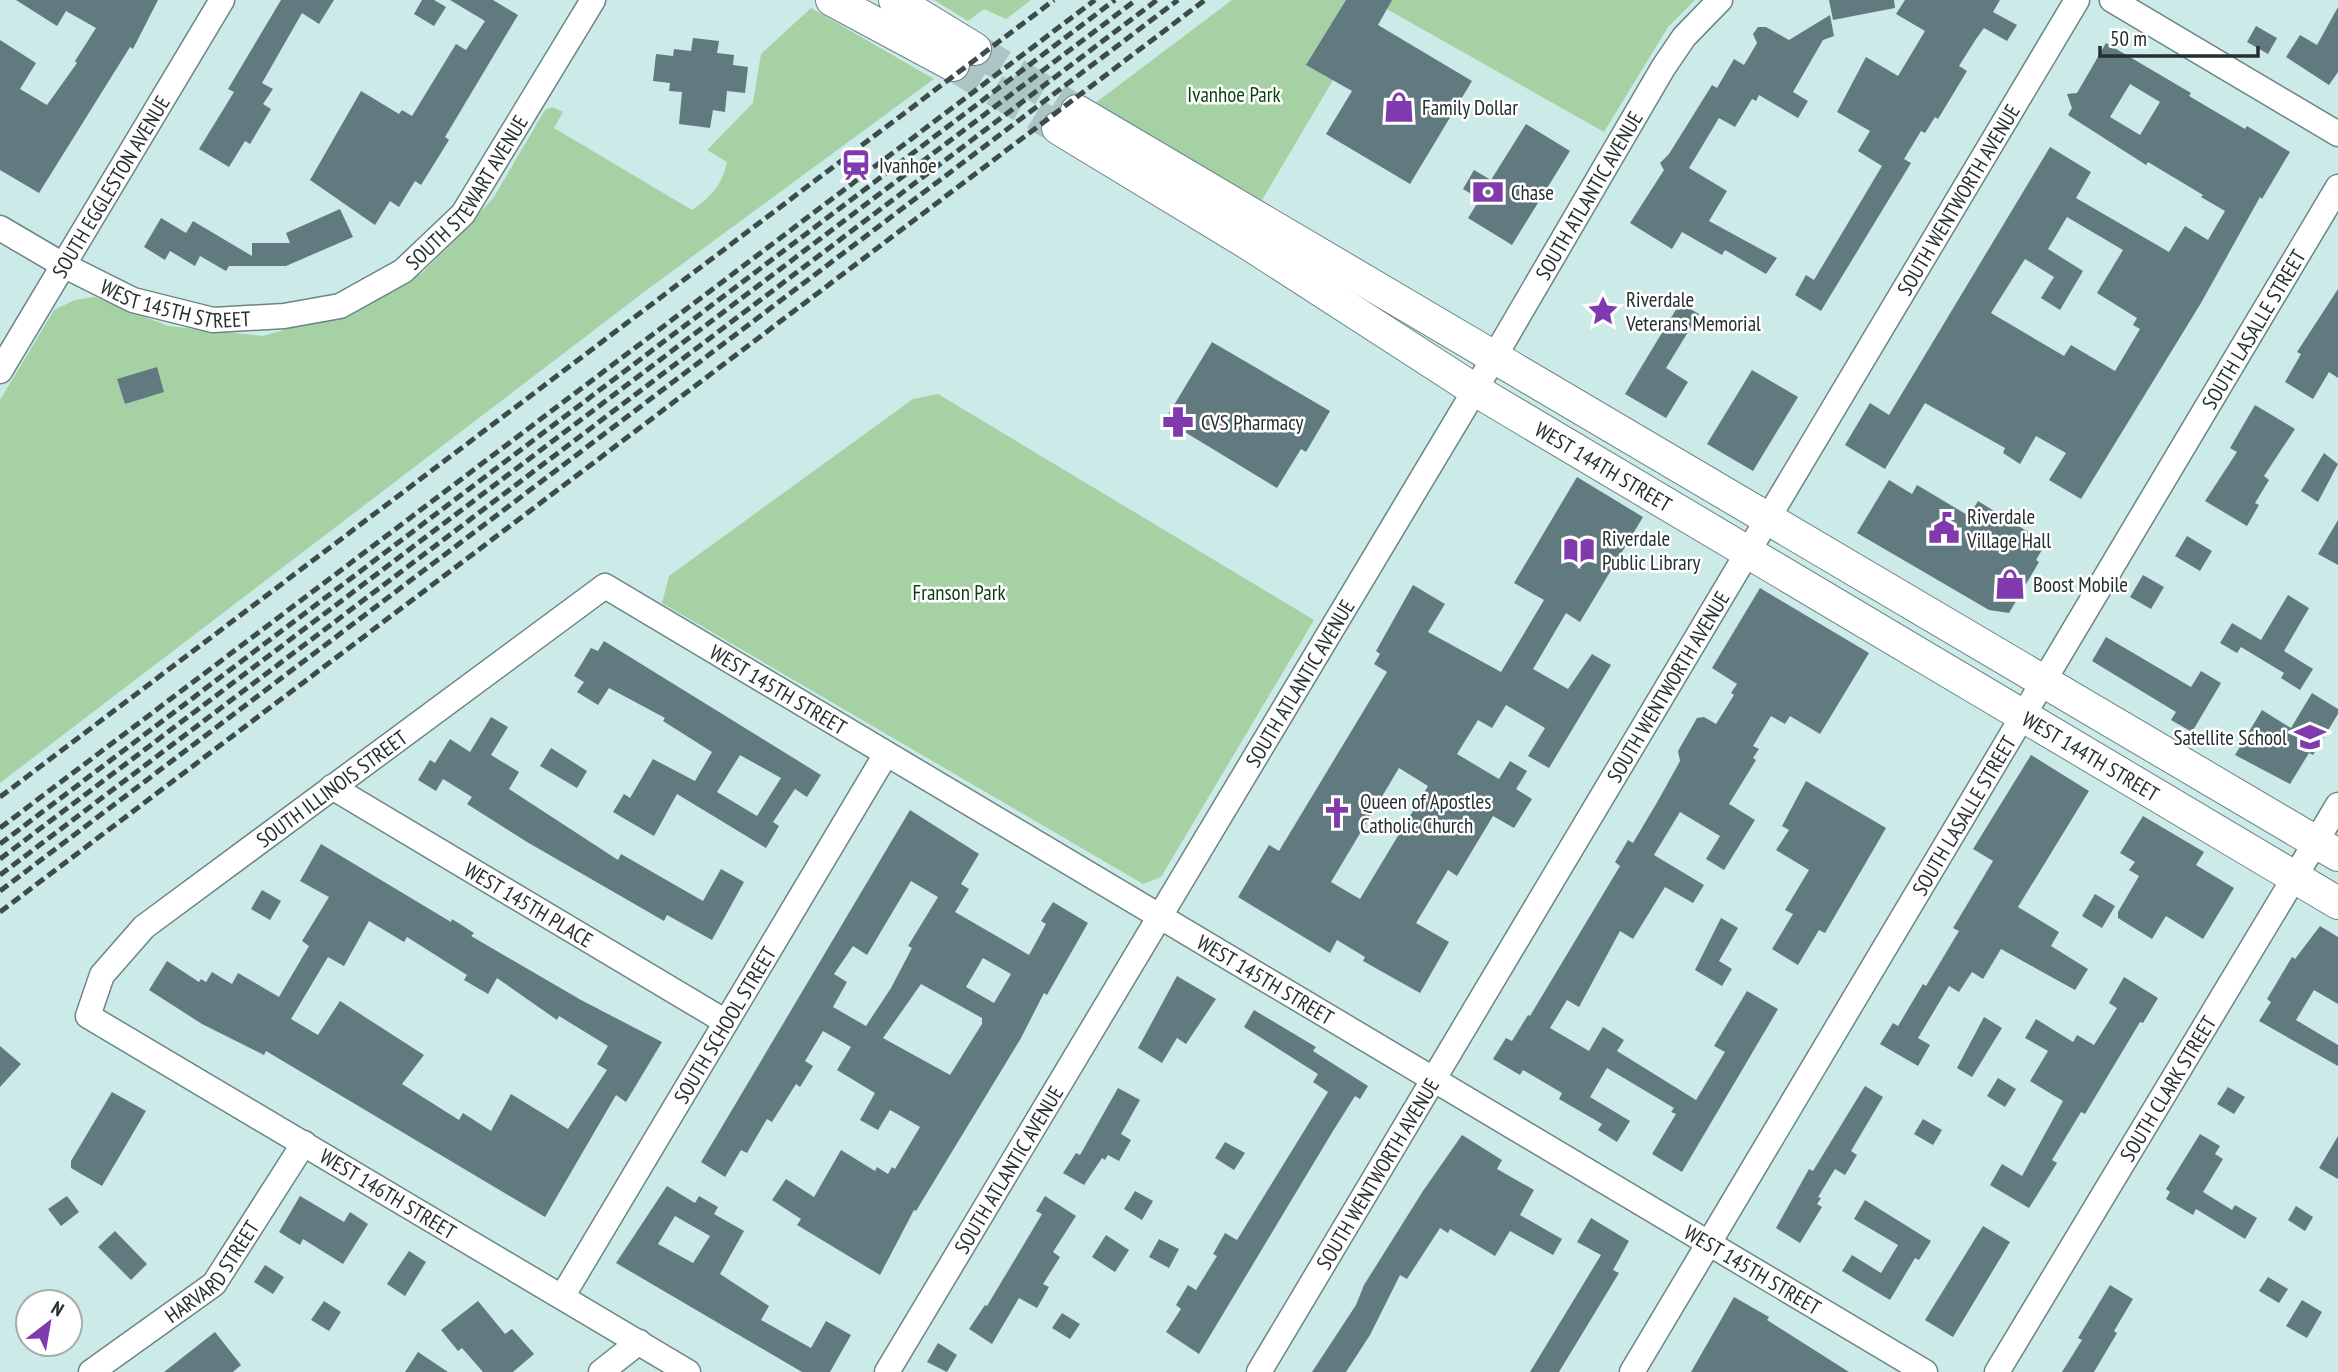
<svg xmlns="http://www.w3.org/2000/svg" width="2338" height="1372" viewBox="0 0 2338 1372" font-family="'PT Sans Narrow',sans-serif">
<rect width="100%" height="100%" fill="#cceae8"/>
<!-- green -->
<path fill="#a6d1a5" d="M934,0H1031L1006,19L984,9L968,21Z
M1232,0H1695L1668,27L1604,132L1378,4L1262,200L1094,104Z
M811,8L934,79L644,292L0,783V400L54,310L75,300L95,297L168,326L263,336L356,309L422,273L459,236L494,197L545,110L552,107L563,112L554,128L692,210C710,198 723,184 727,162L707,150L753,103L761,54Z
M938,394L1314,620L1161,877L1143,884L662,603L669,576L913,399Z"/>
<!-- building -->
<path fill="#617a80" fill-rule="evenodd" d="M16,0H158L133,49L130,47L39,193L0,170V40L36,63L20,89L47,105L77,63L75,61L96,28L66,11L57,26Z
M281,0H334L319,24L302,13L262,83L273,89L263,104L271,109L250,144L245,141L229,167L199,149L234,92L228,89Z
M422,0H434L446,7L434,26L414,14Z
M450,0H493L518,15L445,137L449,140L421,185L415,181L399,207L390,201L375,225L310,180L361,91L399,114L402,110L412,116L456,44L466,50L485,21Z
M1346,0H1392L1378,25L1472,81L1410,184L1326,134L1352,91L1306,65Z
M1829,0H1894L1895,8L1833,20Z
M1905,0H2000L1993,12L2017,25L2007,41L1984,28L1976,39L1959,66L1967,71L1938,119L1935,117L1925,133L1921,131L1904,159L1911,163L1821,311L1795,295L1806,275L1814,280L1882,166L1858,151L1870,131L1837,112L1866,57L1898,76L1925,31L1896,14Z
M2338,7V72L2329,85L2286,57L2300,35L2317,45Z
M1830,15L1834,36L1823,40L1793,92L1808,101L1798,118L1759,95L1756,101L1752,99L1735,127L1719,118L1689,168L1727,191L1709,221L1777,258L1766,274L1725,250L1722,255L1682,232L1672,249L1630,223L1664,170L1660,163L1669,154L1712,85L1717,88L1734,59L1744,65L1757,43L1753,34L1758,27H1766L1789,40Z
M2256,26L2277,38L2268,54L2247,42Z
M693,38L719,41L717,53L734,55L733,65L748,67L745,93L727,91L725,112L713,110L710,128L679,124L682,92L669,91L670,83L653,81L656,54L673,56L674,49L691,51Z
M2106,43L2191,93L2189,96L2245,129L2247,126L2290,152L2262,199L2260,197L2201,303L2081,499L2049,480L2066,453L2036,436L2020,464L2003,453L2005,448L1925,403L1885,469L1845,445L1870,403L1889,415L2050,147L2091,172L2076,198L2169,252L2185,226L2208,240L2225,211L2201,197L2203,195L2148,162L2146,165L2068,115L2072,108L2067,94L2077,93ZM2130,84L2160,102L2140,135L2110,117ZM2067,217L2123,250L2097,293L2137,318L2133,325L2140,329L2115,371L2071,345L2064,356L1991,313L2025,259L2054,277L2041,298L2060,310L2083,271L2048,249Z
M1526,124L1570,151L1512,245L1468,218L1480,199L1463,189L1474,170L1491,180Z
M340,209L353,237L286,266H229L226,271L200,256L195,266L170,251L165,260L144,247L161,218L186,233L193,221L252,256V243H290L286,233Z
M2338,289V378L2329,372L2313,399L2285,382L2301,354L2297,352Z
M1680,303L1699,314L1666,368L1688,382L1666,418L1625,394Z
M1212,342L1330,411L1306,452L1301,449L1277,488L1165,420Z
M157,367L164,392L125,404L117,379Z
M1752,370L1798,397L1753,471L1707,444Z
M2255,405L2295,429L2264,476L2269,480L2255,503L2259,505L2247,526L2205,501L2237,452L2230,448Z
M2324,453L2338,464L2318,502L2301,491Z
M1577,477L1643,517L1580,622L1566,613L1533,669L1568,689L1592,654L1611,665L1549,768L1528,756L1545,728L1506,705L1492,728L1478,720L1457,754L1499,779L1510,761L1527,771L1516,789L1532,799L1514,828L1493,816L1457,876L1448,870L1416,923L1449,942L1420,993L1363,961L1365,957L1337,940L1330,953L1238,897L1269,845L1279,851L1387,672L1374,664L1380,654L1376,651L1413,585L1445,604L1428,632L1501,672L1544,600L1514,583ZM1399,768L1428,786L1360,899L1331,882Z
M1889,480L1912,494L1917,485L1969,516L1978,501L2046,543L2036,560L2039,562L2009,613L1989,610L1857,533Z
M2338,520V565L2318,554Z
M2187,536L2212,551L2200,571L2175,556Z
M2143,575L2164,587L2151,609L2130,597Z
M1760,588L1869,653L1820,734L1790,716L1785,724L1771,716L1753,746L1759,749L1753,758L1756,760L1729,804L1755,820L1724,870L1706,859L1720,836L1680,812L1654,855L1704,885L1693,903L1665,887L1633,939L1620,931L1579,1007L1567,1000L1550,1028L1589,1051L1603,1027L1624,1040L1617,1051L1696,1100L1725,1052L1714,1046L1747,991L1778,1009L1682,1172L1652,1154L1676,1114L1671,1112L1674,1108L1607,1068L1590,1097L1630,1121L1617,1142L1598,1130L1602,1124L1559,1099L1562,1093L1523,1070L1520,1075L1493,1059L1506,1038L1512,1041L1528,1015L1530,1016L1620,866L1615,862L1628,840L1633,843L1659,799L1680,761L1678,751L1697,718L1704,717L1716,724L1734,695L1731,693L1737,684L1712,668Z
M2288,595L2309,608L2284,651L2313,669L2300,690L2281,678L2284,673L2241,647L2237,653L2220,643L2232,623L2261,640Z
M2106,637L2191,687L2201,671L2221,683L2192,732L2171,720L2176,712L2092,661Z
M604,641L821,775L807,797L795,789L773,822L779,826L766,848L677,794L654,836L613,812L624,794L630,798L653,759L695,781L712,752L663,721L665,718L609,688L598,705L577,692L584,682L574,676L591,648L598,651ZM740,755L781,778L757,816L717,792Z
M2312,693L2338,709V714L2313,755L2309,753L2290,784L2235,755L2262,710L2291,728Z
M491,717L508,727L491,755L519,772L509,789L618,860L621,854L703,901L721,869L744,882L712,940L667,915L664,921L527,842L467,804L472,797L443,779L436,791L418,780L430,760L435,763L450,739L470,752Z
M551,748L587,771L577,788L540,766Z
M2031,755L2089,791L2018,907L2059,932L2051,946L2088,969L2075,990L2001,949L1983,979L1972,972L1959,992L1949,986L1918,1038L1930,1045L1918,1066L1880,1044L1893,1023L1898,1026L1923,984L1926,986L1959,931L1953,928L1993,861L1973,849Z
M1806,781L1886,828L1825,933L1819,930L1798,965L1772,949L1793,914L1785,910L1809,870L1776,850L1789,830L1782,826Z
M910,810L979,854L961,884L969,889L955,912L1029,955L1046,924L1041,921L1053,902L1088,923L1047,995L1044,993L1021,1038L916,1211L914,1210L880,1275L797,1225L801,1219L772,1200L786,1179L814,1197L841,1150L875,1171L877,1167L888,1174L892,1167L895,1169L920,1127L890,1110L878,1130L860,1120L875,1093L837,1070L851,1047L823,1031L805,1061L813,1066L800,1087L796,1084L772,1122L767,1119L747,1153L741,1150L725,1177L701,1162ZM911,881L938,897L908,946L912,948L891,988L866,1026L833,1007L847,982L834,974L853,946L867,955ZM983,958L1011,974L994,1003L966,987ZM921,984L982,1018V1024L950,1075L883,1038Z
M2143,816L2204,852L2196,865L2234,888L2203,939L2166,916L2152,939L2118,918V912L2139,876L2129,870L2135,862L2120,853Z
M321,844L451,922L452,919L474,933L471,936L581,1000L662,1042L626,1102L616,1095L545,1217L266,1051L264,1055L202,1024L149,990L167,961L199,982L201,979L206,982L212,972L232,984L238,973L279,997L309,946L302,941L329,897L300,881ZM369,921L404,942L407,937L467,975L464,980L488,994L497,978L557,1020L559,1016L608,1046L597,1064L607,1070L568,1129L511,1094L491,1131L463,1113L459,1120L402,1084L424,1055L340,1001L318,1035L291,1019L328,957L344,966Z
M262,890L281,901L270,920L251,909Z
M2095,894L2115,906L2102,928L2082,916Z
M1721,918L1738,928L1719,961L1732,969L1722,986L1695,970Z
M2320,926L2338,937V1004L2314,990L2296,1020L2338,1045V1066L2259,1021L2271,1002L2267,999L2292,957L2295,959Z
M1177,976L1216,999L1186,1044L1177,1038L1162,1063L1138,1048Z
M2124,977L2158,998L2143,1023L2140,1022L2085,1114L2081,1112L2052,1160L2057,1163L2029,1208L1990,1185L2002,1164L2022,1176L2063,1101L2030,1081L2048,1051L2025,1038L2036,1019L2073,1042L2077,1035L2094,1045L2117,1008L2109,1003Z
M1254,1010L1316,1047L1313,1051L1368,1086L1360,1099L1355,1096L1333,1131L1199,1354L1166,1332L1181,1309L1176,1305L1188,1285L1196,1290L1217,1256L1213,1254L1225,1233L1237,1240L1328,1092L1313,1082L1318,1074L1244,1027Z
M1984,1017L2002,1028L1972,1077L1957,1068Z
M0,1046L21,1064L0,1087Z
M1998,1078L2016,1089L2005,1107L1987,1096Z
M1865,1086L1883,1097L1851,1151L1857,1155L1845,1175L1835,1169L1818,1197L1821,1198L1817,1204L1822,1207L1800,1243L1776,1228L1809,1169L1813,1171Z
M2228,1087L2245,1097L2234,1114L2217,1104Z
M1118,1088L1140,1100L1121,1134L1131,1140L1119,1161L1108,1155L1105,1160L1102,1158L1084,1185L1063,1173L1076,1153L1080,1155Z
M112,1092L146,1111L102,1186L71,1168V1161Z
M1923,1119L1942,1130L1933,1145L1914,1134Z
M2200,1134L2220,1146L2215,1154L2223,1159L2203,1192L2232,1210L2235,1205L2257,1218L2245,1239L2196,1209L2193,1215L2166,1199L2170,1192L2166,1189Z
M1462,1135L1502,1160L1497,1169L1534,1190L1520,1215L1562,1239L1553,1255L1510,1231L1495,1256L1450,1229L1448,1233L1440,1228L1407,1279L1400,1275L1370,1335L1346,1372H1312L1356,1305L1364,1285L1423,1191Z
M2338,1136V1179L2319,1168Z
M1225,1142L1245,1153L1234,1170L1215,1158Z
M667,1186L695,1203L699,1196L718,1207L714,1214L744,1231L720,1274L769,1306L761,1320L811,1348L826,1321L851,1335L830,1372H802L616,1263ZM675,1216L710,1236L693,1263L658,1244Z
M1135,1191L1153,1201L1142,1220L1124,1209Z
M67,1196L79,1212L61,1226L48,1209Z
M300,1196L344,1222L350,1212L368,1224L343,1264L303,1239L300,1245L279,1232Z
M1045,1196L1076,1216L1053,1252L1060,1257L1043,1284L1049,1287L1037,1308L1019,1298L992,1344L969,1329L985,1305L987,1306L1042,1214L1036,1211Z
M1865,1200L1931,1241L1919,1260L1915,1258L1890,1300L1842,1271L1852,1255L1881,1273L1898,1245L1854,1219Z
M2296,1206L2313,1217L2305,1231L2288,1220Z
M1591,1218L1629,1241L1613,1270L1619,1273L1559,1372H1530L1601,1255L1577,1242Z
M1983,1226L2010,1242L1953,1337L1925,1320Z
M115,1231L147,1264L131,1280L98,1247Z
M1106,1235L1129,1250L1115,1272L1092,1257Z
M1159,1239L1179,1249L1169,1268L1149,1257Z
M409,1251L426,1262L405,1296L387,1284Z
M265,1265L284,1277L273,1294L254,1282Z
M2268,1277L2288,1289L2279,1303L2259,1291Z
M2110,1285L2133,1299L2114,1331L2117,1333L2094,1372H2062L2082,1340L2078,1338Z
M1734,1297L1769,1317L1767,1320L1849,1372H1691Z
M2302,1300L2322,1312L2307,1338L2286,1326Z
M324,1301L341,1312L329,1331L311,1320Z
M478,1301L505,1334L512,1329L534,1354L513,1372H483L462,1348L458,1351L441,1330Z
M1062,1313L1080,1324L1070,1339L1052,1328Z
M215,1332L241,1365L233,1372H164Z
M938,1343L957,1355L947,1372L927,1362Z
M418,1352L448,1372H405Z"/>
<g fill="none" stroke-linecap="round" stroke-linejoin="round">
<!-- tertiary-tunnel -->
<path stroke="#aac5c3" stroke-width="32" stroke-dasharray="32 16" stroke-linecap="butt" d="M975,49L1077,111
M953,65L1058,128"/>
<defs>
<g id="minor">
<path d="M2112,0L2338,134"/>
<path id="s1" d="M0,228L63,265L133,300L213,320L284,316L340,306L403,271L463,214L593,0"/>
<path id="s2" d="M0,371L222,0"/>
<path id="s3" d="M332,787L726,1022"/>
<path id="s4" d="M562,1297L886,754"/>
<path id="s5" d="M91,1372L214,1284L304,1143"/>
<path d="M601,1372L639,1342"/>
<path id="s6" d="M688,1372L88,1016L102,975L144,927L605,586L1925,1372"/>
<path id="s7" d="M887,1372L1475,390L1663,68L1684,37L1720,0"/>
<path id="s8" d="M1259,1372L2077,0"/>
<path id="s9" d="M1632,1372L2338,187"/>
<path id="s10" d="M1997,1372L2338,805"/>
</g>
<g id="tertiary">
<path d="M832,0L953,65"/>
<path d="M895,0L975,49"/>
<path d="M1077,111L2338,855"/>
<path id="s11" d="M1058,128L1249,244L1475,390L2338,903"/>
</g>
</defs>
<!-- minor casing -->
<use href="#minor" stroke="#6b8584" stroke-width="27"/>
<!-- tertiary casing -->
<use href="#tertiary" stroke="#6b8584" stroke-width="34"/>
<!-- minor -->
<use href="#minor" stroke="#fff" stroke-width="24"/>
<!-- tertiary -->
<use href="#tertiary" stroke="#fff" stroke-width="32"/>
<!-- rail -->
<path stroke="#3d4b4a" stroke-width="5" stroke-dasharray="10 5" stroke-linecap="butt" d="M0,797L1054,0
M0,828L1095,0
M0,844L1115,0
M0,859L1136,0
M0,875L1157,0
M0,891L1178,0
M0,912L1205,0"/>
</g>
<!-- icons -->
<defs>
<symbol id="shop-bare" viewBox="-9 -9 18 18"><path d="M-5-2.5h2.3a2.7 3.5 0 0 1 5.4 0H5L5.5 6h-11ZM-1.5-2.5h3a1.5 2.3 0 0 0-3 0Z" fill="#803aad" stroke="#fff" stroke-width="2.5" paint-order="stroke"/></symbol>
<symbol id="station-bare" viewBox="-9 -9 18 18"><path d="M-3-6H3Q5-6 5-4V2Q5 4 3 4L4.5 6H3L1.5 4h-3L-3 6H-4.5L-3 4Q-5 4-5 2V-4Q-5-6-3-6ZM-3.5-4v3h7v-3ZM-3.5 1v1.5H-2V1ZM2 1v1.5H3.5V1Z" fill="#803aad" stroke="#fff" stroke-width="2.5" paint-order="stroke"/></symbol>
<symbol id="bank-bare" viewBox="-9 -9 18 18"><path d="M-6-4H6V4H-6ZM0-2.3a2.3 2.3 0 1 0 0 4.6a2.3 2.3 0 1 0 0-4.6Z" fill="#803aad" stroke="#fff" stroke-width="2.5" paint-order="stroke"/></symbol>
<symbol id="sight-bare" viewBox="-9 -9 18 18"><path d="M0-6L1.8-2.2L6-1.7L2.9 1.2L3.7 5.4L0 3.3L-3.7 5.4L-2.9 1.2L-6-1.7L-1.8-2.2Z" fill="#803aad" stroke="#fff" stroke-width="2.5" paint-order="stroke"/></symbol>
<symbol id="pharmacy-bare" viewBox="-9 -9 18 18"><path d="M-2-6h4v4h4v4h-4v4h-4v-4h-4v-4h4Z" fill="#803aad" stroke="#fff" stroke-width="2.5" paint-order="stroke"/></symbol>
<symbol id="civic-bare" viewBox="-9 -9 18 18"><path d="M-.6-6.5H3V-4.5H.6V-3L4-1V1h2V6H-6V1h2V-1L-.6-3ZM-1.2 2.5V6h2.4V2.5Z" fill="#803aad" stroke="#fff" stroke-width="2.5" paint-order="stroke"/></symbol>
<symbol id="library-bare" viewBox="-9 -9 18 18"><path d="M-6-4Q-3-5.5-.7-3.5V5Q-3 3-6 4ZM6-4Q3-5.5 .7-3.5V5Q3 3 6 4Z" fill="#803aad" stroke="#fff" stroke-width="2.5" paint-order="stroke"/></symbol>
<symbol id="school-bare" viewBox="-9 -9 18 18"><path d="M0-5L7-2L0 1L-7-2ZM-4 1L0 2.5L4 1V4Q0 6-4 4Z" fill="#803aad" stroke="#fff" stroke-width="2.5" paint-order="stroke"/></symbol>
<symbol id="church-bare" viewBox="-9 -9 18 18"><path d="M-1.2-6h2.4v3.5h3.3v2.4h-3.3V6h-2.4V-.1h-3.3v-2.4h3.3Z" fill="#803aad" stroke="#fff" stroke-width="2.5" paint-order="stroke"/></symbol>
</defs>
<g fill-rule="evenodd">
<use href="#shop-bare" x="1377" y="85" width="44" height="44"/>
<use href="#station-bare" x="834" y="143" width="44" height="44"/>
<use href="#bank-bare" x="1466" y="170" width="44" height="44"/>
<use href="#sight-bare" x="1581" y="289" width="44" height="44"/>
<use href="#pharmacy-bare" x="1156" y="400" width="44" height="44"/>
<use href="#civic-bare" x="1922" y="506" width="44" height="44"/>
<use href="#library-bare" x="1557" y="528" width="44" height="44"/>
<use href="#shop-bare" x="1988" y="562" width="44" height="44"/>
<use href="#school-bare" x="2288" y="715" width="44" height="44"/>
<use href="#church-bare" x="1315" y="791" width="44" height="44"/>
</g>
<g text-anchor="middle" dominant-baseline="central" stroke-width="5" stroke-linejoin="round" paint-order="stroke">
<!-- park labels -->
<g font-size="21" fill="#0a3f10" stroke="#fff">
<text x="1234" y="94">Ivanhoe Park</text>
<text x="959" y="592">Franson Park</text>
</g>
<!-- poi labels -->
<g font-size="21" fill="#242f2e" stroke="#fff" text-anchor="start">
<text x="1422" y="107">Family Dollar</text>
<text x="879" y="165">Ivanhoe</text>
<text x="1511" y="192">Chase</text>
<text x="1626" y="299">Riverdale<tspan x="1626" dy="24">Veterans Memorial</tspan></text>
<text x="1201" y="422">CVS Pharmacy</text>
<text x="1967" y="516">Riverdale<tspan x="1967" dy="24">Village Hall</tspan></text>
<text x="1602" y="538">Riverdale<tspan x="1602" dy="24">Public Library</tspan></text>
<text x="2033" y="584">Boost Mobile</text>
<text x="2287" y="737" text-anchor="end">Satellite School</text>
<text x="1360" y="801">Queen of Apostles<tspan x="1360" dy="24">Catholic Church</tspan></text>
</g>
<!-- street labels -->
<g font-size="21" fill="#242f2e" stroke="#fff">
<text stroke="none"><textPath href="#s2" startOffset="215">SOUTH EGGLESTON AVENUE</textPath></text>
<text stroke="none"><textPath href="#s1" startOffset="536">SOUTH STEWART AVENUE</textPath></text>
<text stroke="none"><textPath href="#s7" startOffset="1370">SOUTH ATLANTIC AVENUE</textPath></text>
<text stroke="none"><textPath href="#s8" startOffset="1365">SOUTH WENTWORTH AVENUE</textPath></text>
<text stroke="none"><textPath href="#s1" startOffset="194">WEST 145TH STREET</textPath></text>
<text stroke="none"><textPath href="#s9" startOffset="1214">SOUTH LASALLE STREET</textPath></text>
<text stroke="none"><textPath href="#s11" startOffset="642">WEST 144TH STREET</textPath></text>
<text stroke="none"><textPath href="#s7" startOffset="803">SOUTH ATLANTIC AVENUE</textPath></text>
<text stroke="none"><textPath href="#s8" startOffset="798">SOUTH WENTWORTH AVENUE</textPath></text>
<text stroke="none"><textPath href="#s6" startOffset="1580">WEST 145TH STREET</textPath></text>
<text stroke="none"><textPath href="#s11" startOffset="1209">WEST 144TH STREET</textPath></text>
<text stroke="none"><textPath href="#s6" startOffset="1038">SOUTH ILLINOIS STREET</textPath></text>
<text stroke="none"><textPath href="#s9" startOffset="648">SOUTH LASALLE STREET</textPath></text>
<text stroke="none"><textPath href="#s3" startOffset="229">WEST 145TH PLACE</textPath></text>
<text stroke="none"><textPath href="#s6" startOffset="2147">WEST 145TH STREET</textPath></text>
<text stroke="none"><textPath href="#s4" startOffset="317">SOUTH SCHOOL STREET</textPath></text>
<text stroke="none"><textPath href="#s10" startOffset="331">SOUTH CLARK STREET</textPath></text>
<text stroke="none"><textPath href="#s7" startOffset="236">SOUTH ATLANTIC AVENUE</textPath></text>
<text stroke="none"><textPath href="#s8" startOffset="231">SOUTH WENTWORTH AVENUE</textPath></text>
<text transform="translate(388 1194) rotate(31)">WEST 146TH STREET</text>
<text stroke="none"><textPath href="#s5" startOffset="159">HARVARD STREET</textPath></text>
<text stroke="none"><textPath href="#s6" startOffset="2714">WEST 145TH STREET</textPath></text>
</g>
</g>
<!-- north arrow -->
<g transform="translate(49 1323) rotate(31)"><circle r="33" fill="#ffffff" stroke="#a7acab" stroke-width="2"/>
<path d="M0-5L12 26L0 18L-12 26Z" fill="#803aad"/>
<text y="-10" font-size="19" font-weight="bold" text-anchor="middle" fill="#242f2e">N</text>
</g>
<!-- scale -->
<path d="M2100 46v10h158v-10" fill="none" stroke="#242f2e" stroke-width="3.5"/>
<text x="2110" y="46" font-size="21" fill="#242f2e" stroke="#ffffff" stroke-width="5" paint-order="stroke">50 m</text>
</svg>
